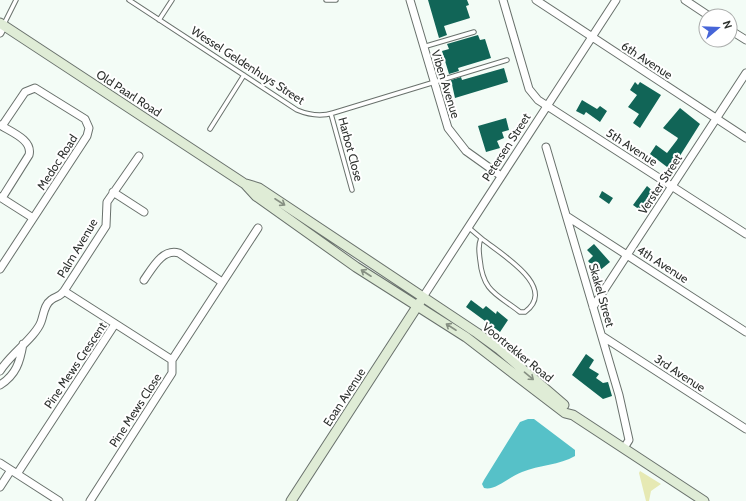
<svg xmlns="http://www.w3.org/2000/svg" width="746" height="501" viewBox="0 0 746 501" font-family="Cabin,sans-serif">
<rect width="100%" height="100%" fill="#f3fcf6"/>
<!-- green -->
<path fill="#e6e9b3" d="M640,471L661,484L651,491L649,501H646L639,473Z"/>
<!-- water -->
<path fill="#56c1c8" d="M528,419H534L575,450V456C560,465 539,465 522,472C510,476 496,491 484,488L482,484L484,480L520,422Z"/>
<!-- building -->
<path fill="#116557" d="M428,0H467L469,5L466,6L470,18L444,26L447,35L439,38Z
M478,35L480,40L485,39L491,58L458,68L459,71L449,74L442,51L449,49L447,44Z
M504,68L508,82L455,98L451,80L461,77L462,80Z
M635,82L638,85L640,82L661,95L640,128L633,123L639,114L628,107L637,95L630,90Z
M582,100L597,109L600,106L607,111L600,122L586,112L584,115L576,111Z
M680,108L700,124L671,170L650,154L656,145L667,153L677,140L678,138L663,128Z
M506,118L509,130L502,132L504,138L497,141L500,148L486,152L478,126Z
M647,186L655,193L640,210L633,205Z
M602,191L613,198L609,204L599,197Z
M594,244L610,262L598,272L588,261L593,256L587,250Z
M471,300L483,309L486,306L496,314L497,311L508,320L500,332L466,307Z
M586,354L594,360L589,368L599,374L596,378L603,383L608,382L612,396L603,399L572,375Z"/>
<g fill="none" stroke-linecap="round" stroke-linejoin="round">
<defs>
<path id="lane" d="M129,0L297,110C309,115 320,117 333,113L507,60
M326,0H336
M159,20L172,0
M4,24L16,0
M423,47L474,32
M331,114L352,190
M210,129L244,75
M468,227L481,238C478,246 479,252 480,260C483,292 497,294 520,312H525C559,287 499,253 481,238"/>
<path id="street" d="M410,0L448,128L466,151L501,176
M503,0L529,89L538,100L746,234
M536,0L746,138
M685,0L709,16
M730,30L746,40
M0,33L4,25
M0,125C11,132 33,140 29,155L2,198
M546,147L619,395L629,440L624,448
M113,192L144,212
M0,197L33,218
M568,217L746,332
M0,269L87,136L89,128L85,119L35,88L25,92L2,126
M144,280C152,269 162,248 179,253L222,282
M64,291L172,360
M423,297L616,0
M593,307L746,73
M602,336L746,429
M0,371C10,354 35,338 41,322C44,314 44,305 51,300C56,296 60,297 64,291L106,226L107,202L139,156
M0,385C16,375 20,362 23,344
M0,463L59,501
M17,474L115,324
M0,487L11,470
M90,501L172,373V360L258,228"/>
<path id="secondary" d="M0,23L245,184L256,196L356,267L466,337L565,413L573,415L704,501
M246,184L259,188L477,333L499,349L564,405
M291,501L420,302"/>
</defs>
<!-- lane casing -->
<use href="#lane" stroke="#69716c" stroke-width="5.5"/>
<!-- street casing -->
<use href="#street" stroke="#69716c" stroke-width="9"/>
<!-- secondary casing -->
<use href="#secondary" stroke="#69716c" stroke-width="11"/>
<!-- lane -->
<use href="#lane" stroke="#fff" stroke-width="3.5"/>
<!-- street -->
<use href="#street" stroke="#fff" stroke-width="7"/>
<!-- secondary -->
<use href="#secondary" stroke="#dfecd6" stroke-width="9"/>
</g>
<!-- one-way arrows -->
<defs><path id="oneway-shaft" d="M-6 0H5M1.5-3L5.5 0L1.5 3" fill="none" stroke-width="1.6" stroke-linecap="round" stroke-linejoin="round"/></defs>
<g stroke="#868f82">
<use href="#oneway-shaft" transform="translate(280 202) rotate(33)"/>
<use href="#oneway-shaft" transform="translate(366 273) rotate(-147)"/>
<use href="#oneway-shaft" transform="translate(451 327) rotate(-147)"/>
<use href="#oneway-shaft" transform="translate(529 376) rotate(40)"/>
</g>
<g text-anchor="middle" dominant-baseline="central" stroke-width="4" stroke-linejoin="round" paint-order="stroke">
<!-- street labels -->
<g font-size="12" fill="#2e322f" stroke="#fff">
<text transform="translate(647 60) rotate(33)">6th Avenue</text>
<text transform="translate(248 65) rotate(33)">Wessel Geldenhuys Street</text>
<text transform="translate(446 84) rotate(73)">Viben Avenue</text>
<text transform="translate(129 93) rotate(33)">Old Paarl Road</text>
<text transform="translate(506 147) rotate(-57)">Petersen Street</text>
<text transform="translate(632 147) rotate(33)">5th Avenue</text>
<text transform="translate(351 149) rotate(75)">Harbot Close</text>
<text transform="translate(57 162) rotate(-57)">Medoc Road</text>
<text transform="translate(660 184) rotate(-57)">Verster Street</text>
<text transform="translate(77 248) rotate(-59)">Palm Avenue</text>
<text transform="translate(663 264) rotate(33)">4th Avenue</text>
<text transform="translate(602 295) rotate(74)">Skakel Street</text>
<text transform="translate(518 352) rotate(39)">Voortrekker Road</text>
<text transform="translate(75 365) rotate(-56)">Pine Mews Crescent</text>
<text transform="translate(680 373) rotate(33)">3rd Avenue</text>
<text transform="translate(344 397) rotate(-57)">Eoan Avenue</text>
<text transform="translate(135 410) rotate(-57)">Pine Mews Close</text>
</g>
</g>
<!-- north arrow -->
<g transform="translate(718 28) rotate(71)"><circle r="19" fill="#ffffff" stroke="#abadac"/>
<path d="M0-3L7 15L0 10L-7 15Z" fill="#4665d8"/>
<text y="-6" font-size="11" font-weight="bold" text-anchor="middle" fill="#2e322f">N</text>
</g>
</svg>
